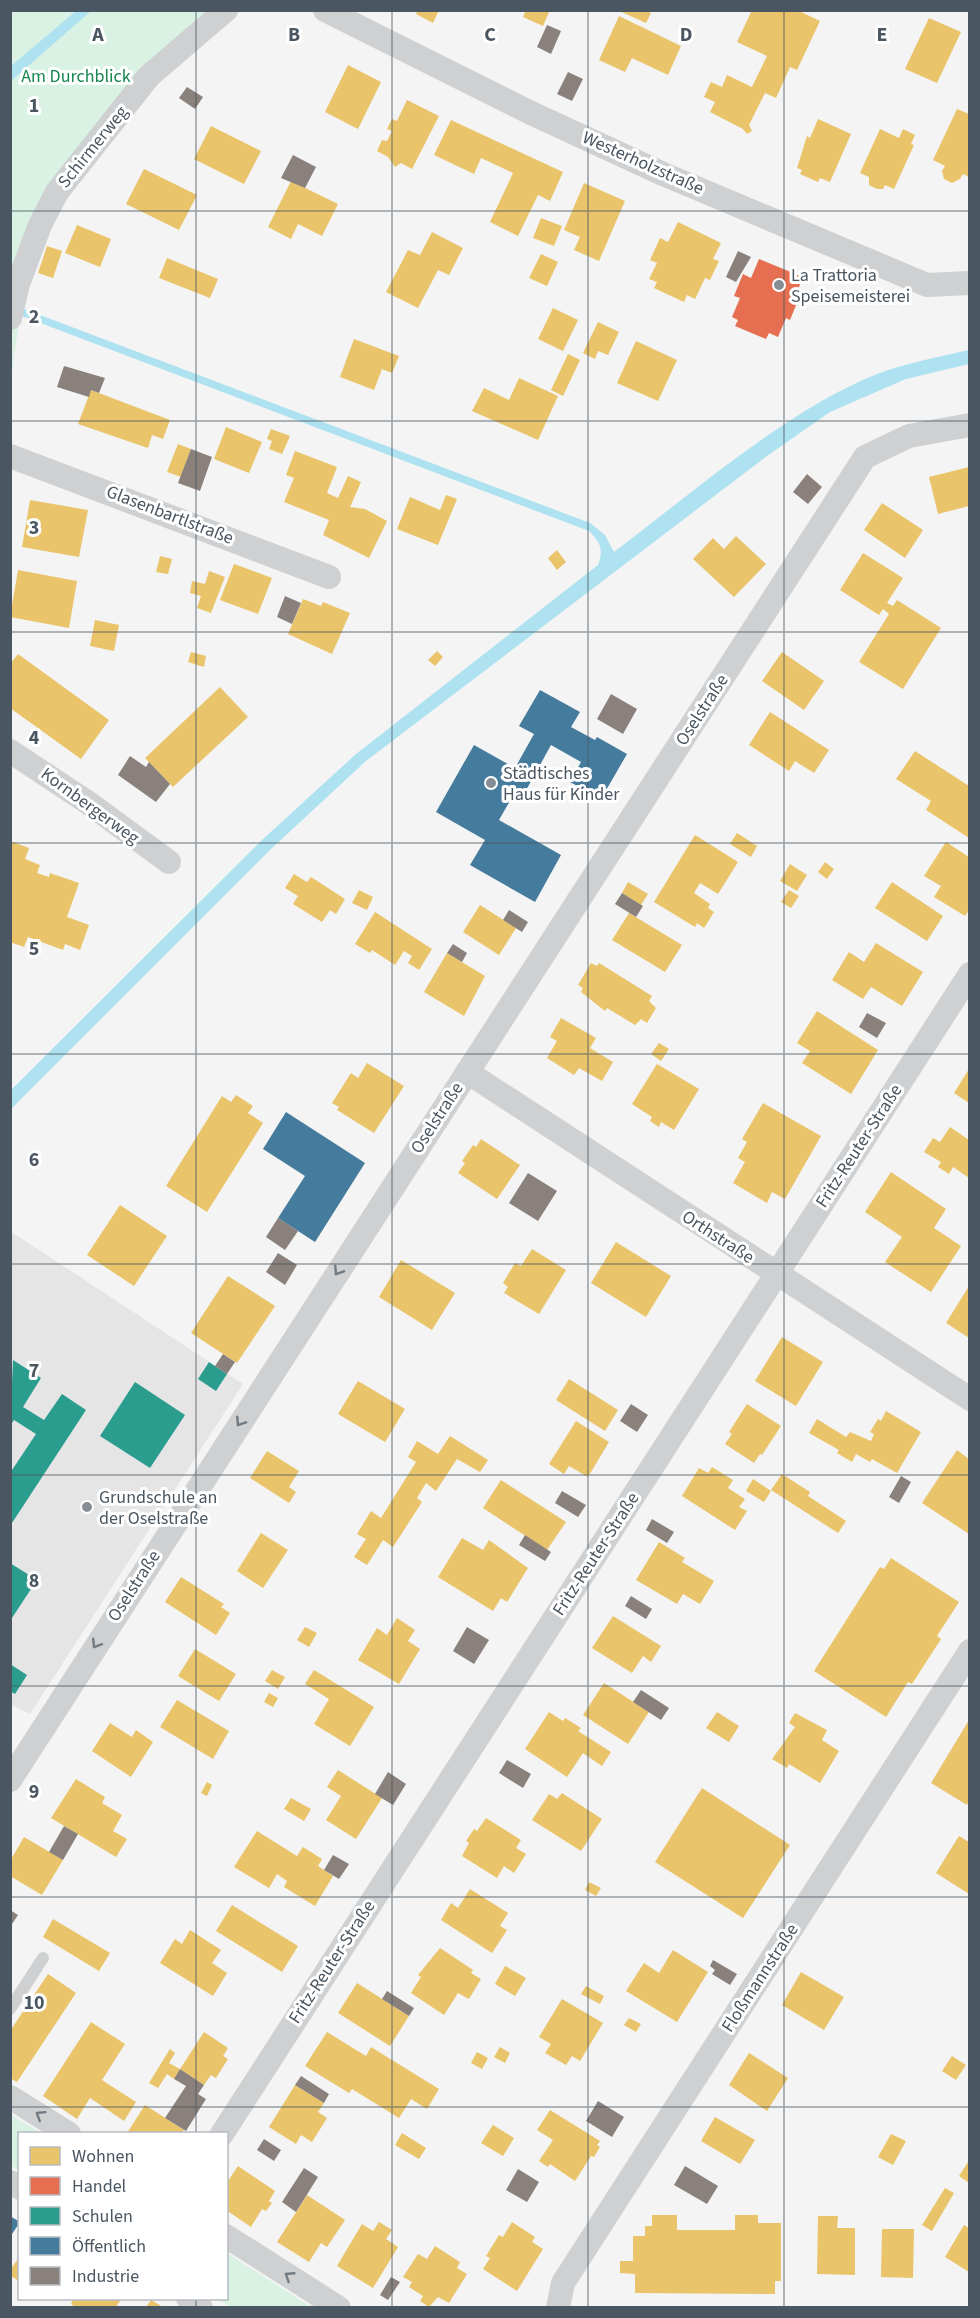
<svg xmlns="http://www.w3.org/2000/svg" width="980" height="2318" viewBox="0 0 980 2318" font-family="'Source Sans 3',sans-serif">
<rect width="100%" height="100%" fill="#f4f4f4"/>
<!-- education -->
<path fill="#e6e5e6" d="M10,1231L243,1384L30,1714L10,1704Z"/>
<!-- green -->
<path fill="#d9f2e3" d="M11,11H241L155,83L58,202L24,289L11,378Z
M10,2114L41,2133L20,2134L19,2171L11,2165Z
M227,2253L311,2307H231L217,2299L226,2298Z"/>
<!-- water -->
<path fill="#aee2f0" d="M76,11H91L11,81V66Z
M11,304L590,523L605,535L614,552C691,494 788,409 877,374C907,363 938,357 969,350V364L906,379L830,412L767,456L366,761L271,849L11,1109V1090L262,840L356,754L598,565C604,549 600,542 589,531L22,316Z"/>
<!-- homes -->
<path fill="#e9c46a" d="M418,10H439L433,23L416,14Z
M526,10H550L543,26L523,17Z
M617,10H644L651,13L646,23Z
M752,10H797L820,21L797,70L790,67L776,98L765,93L749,125L752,131L747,134L743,129L710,112L715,102L704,97L711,82L722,87L727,75L752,87L767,56L737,42Z
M619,16L681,46L668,75L632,58L625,72L599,60Z
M929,18L961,32L937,83L905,69Z
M348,65L381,82L358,129L325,112Z
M407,100L439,116L412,169L401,163L395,167L388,157L377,151L382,140L387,141L392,131L387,129L392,119L397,121Z
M957,109L969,114V177L963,174L960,179L952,183L944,179L942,171L945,166L933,160Z
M818,119L851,134L830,182L820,178L818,182L800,174L802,170L797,168L807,136L810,138Z
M451,120L563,172L550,201L538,195L518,236L490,222L513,173L481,158L474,174L434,155Z
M211,126L261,151L244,184L194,159Z
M880,129L899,138L903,129L915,135L911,144L914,145L894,189L885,185L883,189H877L869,185V177L860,173Z
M144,169L197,195L179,230L126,204Z
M291,181L338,204L322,236L298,224L291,239L268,227Z
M584,183L625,201L599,261L574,250L580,237L564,230Z
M541,218L562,226L554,246L533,238Z
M678,222L721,243L713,259L719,261L710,280L705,278L695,299L687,295L684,302L654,288L657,282L649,279L657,263L650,260L660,238L668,242Z
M77,225L111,239L100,267L65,253Z
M432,232L463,248L449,275L438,270L418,308L386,292L408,250L420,255Z
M47,246L62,251L53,278L38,273Z
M541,254L558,262L547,286L529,278Z
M167,258L218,279L210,298L159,278Z
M553,308L578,320L563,351L538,339Z
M598,322L619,332L608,355L598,351L595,359L583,353Z
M354,339L399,356L392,373L382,369L374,390L340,377Z
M636,341L677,360L658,401L617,383Z
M568,354L580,360L563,396L551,390Z
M519,378L558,396L538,440L472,411L484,388L509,400Z
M91,390L170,420L163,439L152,435L148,448L78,424Z
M226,427L262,442L249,473L214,459Z
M271,429L290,436L282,454L269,449L272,441L267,439Z
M178,444L191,449L181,477L167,472Z
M295,451L337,467L327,493L338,498L348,476L361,482L350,507L365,509L387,521L369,558L323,535L329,520L284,502L294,478L286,475Z
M969,467V506L938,514L929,477Z
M446,495L457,499L438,545L397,529L410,497L440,510Z
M30,500L88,510L79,557L22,547Z
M882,503L923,530L905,558L864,530Z
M736,536L766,564L734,597L693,559L713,538L724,549Z
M557,550L566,562L557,570L548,558Z
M863,553L903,578L887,603L893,606L897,600L941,628L903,689L859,662L889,614L883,609L879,615L840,590Z
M160,556L172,559L168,574L156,572Z
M234,564L272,578L258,614L220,600Z
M18,570L77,581L69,628L10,617Z
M209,571L225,577L211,613L197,608L201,596L190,593L192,581L205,584Z
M303,599L321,606L323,602L350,613L332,654L288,634Z
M95,620L119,625L114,651L90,646Z
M437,651L443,657L435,666L428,660Z
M191,652L206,656L204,667L188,662Z
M782,652L824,681L804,710L762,681Z
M18,654L109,720L81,759L10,708V664Z
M220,687L248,717L173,787L145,758Z
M770,712L829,750L814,773L795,761L789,771L749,745Z
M915,751L969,786V838L926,810L931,801L896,779Z
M737,833L757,846L751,857L730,844Z
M695,835L738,862L718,894L700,883L694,893L710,904L708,908L714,912L704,928L697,923L695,927L654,902Z
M10,841L29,848L25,859L40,865L37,873L49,877L50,873L79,883L67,917L89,925L80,950L65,944L63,950L28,937L24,947L10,942Z
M946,842L969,857V910L965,916L934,897L941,886L924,876Z
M825,862L834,869L827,879L818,872Z
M790,864L807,875L797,891L780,881Z
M294,874L307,882L311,877L345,899L336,914L330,910L322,922L293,904L298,896L285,888Z
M628,882L648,894L641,905L622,893Z
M892,882L943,916L927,941L875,908Z
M359,890L373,897L367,910L352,903Z
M789,890L799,896L791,908L781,902Z
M480,905L516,928L499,955L463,932Z
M375,912L432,949L419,970L408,963L412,956L404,951L395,965L372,950L370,953L355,944Z
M629,913L682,945L665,972L612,940Z
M876,943L923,972L902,1006L871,987L863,999L832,980L849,952L864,962Z
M447,953L485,976L464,1016L424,992Z
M591,963L597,966L599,963L652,996L649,1001L656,1008L647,1023L641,1019L635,1025L607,1008L605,1011L581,992L583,988L578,985Z
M817,1011L878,1050L851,1094L802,1063L810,1051L797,1043Z
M561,1018L596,1038L590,1048L613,1062L602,1081L579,1068L574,1075L547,1058L557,1041L550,1037Z
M659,1043L669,1049L661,1061L651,1054Z
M367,1063L404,1086L374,1133L337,1110L339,1107L332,1103L351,1073L358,1078Z
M657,1064L699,1089L674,1130L661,1122L659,1127L650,1121L652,1117L632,1104Z
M969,1069V1103L954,1093Z
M236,1095L253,1106L248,1113L263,1123L207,1212L166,1186L222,1096L231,1102Z
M763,1103L821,1136L785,1199L772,1192L767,1203L733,1183L745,1162L738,1158L747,1142L742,1139Z
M950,1127L969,1140V1178L953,1167L949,1174L938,1167L941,1162L924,1152L933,1138L940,1142Z
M481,1139L520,1165L497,1199L458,1173L465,1163L462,1161L473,1145L476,1147Z
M891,1172L946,1209L934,1228L961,1246L931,1292L885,1262L902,1237L865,1212Z
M120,1205L167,1236L134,1286L87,1255Z
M616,1242L671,1276L646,1317L591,1283Z
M532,1249L566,1270L539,1314L504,1293L508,1287L503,1283L515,1263L521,1266Z
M401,1260L455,1293L432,1330L379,1297Z
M228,1276L275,1306L237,1363L191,1333Z
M969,1286V1338L946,1323Z
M782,1337L823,1362L796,1406L755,1381Z
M569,1379L618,1410L605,1431L556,1400Z
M358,1381L405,1409L385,1442L338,1414Z
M747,1404L781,1426L762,1455L760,1454L754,1463L725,1444L732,1434L729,1432Z
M886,1411L921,1432L897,1473L872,1459L870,1462L856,1454L852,1462L837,1453L839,1450L809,1433L817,1419L846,1437L850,1432L871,1441L874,1434L870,1432L878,1419L881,1421Z
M576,1421L609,1442L588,1477L569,1466L564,1474L549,1464Z
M450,1436L488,1460L480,1472L457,1459L436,1491L426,1483L417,1498L422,1502L393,1547L383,1540L367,1565L354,1557L366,1539L357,1534L371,1511L381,1518L416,1462L408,1457L417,1441L438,1454Z
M957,1450L969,1459V1534L922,1503Z
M267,1451L299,1471L289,1487L296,1492L289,1503L250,1478Z
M712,1467L733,1480L728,1488L745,1499L739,1507L747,1511L735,1530L682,1496L699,1468L708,1473Z
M782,1474L810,1492L808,1496L846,1521L838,1533L771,1490Z
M753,1479L771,1491L764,1502L746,1491Z
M501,1480L566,1522L547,1550L483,1508Z
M261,1533L288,1550L263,1588L237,1571Z
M462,1538L483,1550L489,1540L528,1568L507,1602L501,1598L493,1611L438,1577Z
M659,1542L685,1558L682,1562L714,1581L700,1604L683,1594L677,1604L636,1580Z
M891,1558L959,1602L937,1636L941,1639L912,1684L908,1682L886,1717L814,1671L880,1567L884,1569Z
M181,1577L224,1604L221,1607L230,1613L216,1635L165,1602Z
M613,1616L661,1646L651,1662L643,1656L632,1673L592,1648Z
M397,1618L415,1630L408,1641L420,1649L399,1684L358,1660L377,1628L387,1635Z
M305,1627L317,1633L309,1647L297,1640Z
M195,1649L236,1674L219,1701L178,1676Z
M272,1670L285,1677L278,1689L265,1681Z
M314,1670L374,1707L350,1746L314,1724L329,1699L305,1684Z
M604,1683L649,1712L628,1744L583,1715Z
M269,1693L278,1698L273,1707L264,1702Z
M177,1700L229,1731L213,1759L160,1727Z
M549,1712L563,1721L565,1718L581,1728L578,1731L611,1752L602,1766L583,1753L567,1777L525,1749Z
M717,1712L739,1726L729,1742L706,1728Z
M795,1713L827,1730L822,1740L839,1751L820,1783L789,1764L787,1768L772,1759L795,1727L789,1723Z
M969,1720V1800L967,1805L931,1783Z
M110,1723L132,1737L136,1730L153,1742L131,1777L92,1751Z
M338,1770L382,1798L356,1839L326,1820L341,1796L327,1787Z
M76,1779L105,1797L102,1803L122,1815L113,1831L127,1839L116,1857L51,1818Z
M207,1782L212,1785L207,1796L201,1793Z
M702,1788L790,1845L743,1918L655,1862Z
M562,1793L602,1819L581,1851L532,1820L549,1794L557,1799Z
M291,1798L311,1809L304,1821L284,1809Z
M486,1818L521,1840L516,1848L526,1854L514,1873L504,1866L497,1878L462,1856L469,1843L466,1841L474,1829L477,1831Z
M257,1831L297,1856L303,1847L322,1859L318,1866L333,1876L315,1906L284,1887L287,1881L277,1874L269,1888L234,1867Z
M959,1836L969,1842V1894L936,1873Z
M24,1837L63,1860L42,1895L10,1876V1861Z
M589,1882L601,1888L596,1896L585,1890Z
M470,1889L508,1913L500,1926L507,1930L492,1953L441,1920L451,1903L458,1908Z
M232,1905L298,1946L282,1972L216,1931Z
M53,1919L110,1953L99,1971L43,1937Z
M190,1930L221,1950L212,1963L227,1973L213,1996L160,1963L175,1939L182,1944Z
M440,1948L473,1970L471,1973L481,1979L469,1999L458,1993L444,2015L411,1993L421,1977L418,1975Z
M673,1950L708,1972L677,2022L626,1991L644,1963L659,1973Z
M505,1966L526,1978L515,1996L495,1984Z
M801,1972L844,1997L824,2030L782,2005Z
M48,1974L76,1993L17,2082L10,2078V2031Z
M357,1983L409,2016L390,2046L338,2013Z
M586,1986L604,1996L600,2004L581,1994Z
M562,1999L603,2023L580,2061L572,2056L566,2065L545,2053L551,2044L539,2037Z
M629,2018L641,2024L636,2032L624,2025Z
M91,2022L125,2044L102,2080L136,2102L124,2121L90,2098L77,2119L43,2096Z
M204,2032L228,2048L223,2056L228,2059L216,2078L211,2075L204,2085L180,2069Z
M327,2032L366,2056L371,2047L439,2089L427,2109L411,2099L399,2118L352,2089L349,2093L305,2066Z
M500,2047L510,2053L505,2063L494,2057Z
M170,2049L175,2053L169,2063L180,2069L174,2079L167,2074L158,2088L149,2083Z
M477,2052L488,2058L482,2069L471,2063Z
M749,2053L788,2078L767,2111L729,2085Z
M952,2056L966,2065L956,2080L942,2071Z
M295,2085L324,2103L318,2112L327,2118L312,2142L301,2135L296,2144L269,2127Z
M145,2105L184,2130L182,2133H127Z
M550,2110L600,2141L597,2145L600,2147L594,2157L591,2156L575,2181L550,2164L548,2167L539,2161L553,2140L537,2130Z
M715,2117L755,2140L740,2164L701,2141Z
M493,2125L514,2138L503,2156L481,2143Z
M402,2133L426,2148L419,2159L395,2145Z
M891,2134L906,2141L893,2165L878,2157Z
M968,2162L969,2163V2183L959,2176Z
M238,2166L275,2191L269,2201L272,2203L266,2211L262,2209L251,2227L226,2210V2184Z
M945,2188L954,2193L932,2231L922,2225Z
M307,2195L345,2220L327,2247L321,2243L309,2262L277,2242Z
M652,2215H677V2230H735V2215H758V2223H781V2281H775V2294L635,2293V2274L620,2273V2261H633V2236H645V2226H652Z
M818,2216H838L837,2228H855V2275L817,2274Z
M379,2222L392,2230L386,2239L398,2247L373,2288L337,2266L362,2224L373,2231Z
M512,2222L535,2237L532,2242L543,2249L517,2291L483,2269L490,2258L486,2256L499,2235L503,2237Z
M964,2225L969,2228V2272L945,2257Z
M882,2229H914L913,2278L881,2277Z
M435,2246L460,2262L457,2268L467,2274L449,2303L438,2297L429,2307L420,2301L423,2296L409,2287L412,2282L403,2277L418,2254L427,2259Z
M20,2256V2276L17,2280L10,2275V2270Z
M74,2298H122L116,2307H75L71,2304Z
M151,2300L163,2307H146Z"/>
<!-- shops -->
<path fill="#e76f51" d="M759,259L803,277L795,297L799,298L790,320L786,318L778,337L769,333L766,339L735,326L738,320L732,317L740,298L734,296L743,274L751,278Z"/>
<!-- schools -->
<path fill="#2a9d8f" d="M13,1360L41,1378L23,1407L44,1420L62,1394L86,1410L10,1526V1473L36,1434L14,1420L10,1426Z
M209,1362L227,1374L216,1391L198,1379Z
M135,1382L185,1415L150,1468L100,1436Z
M10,1563L37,1580L10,1621Z
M10,1664L27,1675L15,1694L10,1691Z"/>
<!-- public -->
<path fill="#457b9d" d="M540,690L580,712L571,727L595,740L597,737L627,754L601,799L570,782L581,762L551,745L519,803L511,799L499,820L561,855L535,902L470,865L485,840L436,812L474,745L515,768L534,734L519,726Z
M286,1112L365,1163L315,1242L278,1218L305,1176L263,1149Z
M10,2216L20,2222L10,2237Z"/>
<!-- industry -->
<path fill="#8a817c" d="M547,25L561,31L551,54L537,47Z
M568,72L583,79L572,101L557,94Z
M187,87L203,97L195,109L179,98Z
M293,155L316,167L305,188L281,178Z
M738,251L751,257L736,282L726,277Z
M64,366L105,378L99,393L91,390L89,397L57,387Z
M191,449L212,457L200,491L178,483Z
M807,474L822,487L808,504L793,492Z
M285,596L301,603L292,624L277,617Z
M611,694L637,709L623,734L597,719Z
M130,756L146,767L149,762L170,784L156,802L118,775Z
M622,893L643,906L636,917L615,904Z
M509,910L528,922L522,932L503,920Z
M453,944L467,953L462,962L447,953Z
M867,1013L886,1023L877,1038L859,1027Z
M528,1173L557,1191L538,1221L509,1203Z
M278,1218L298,1231L285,1250L266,1237Z
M278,1253L297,1265L285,1285L266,1272Z
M223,1354L235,1362L227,1374L215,1366Z
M631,1404L648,1415L637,1432L620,1421Z
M901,1476L911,1482L899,1503L889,1497Z
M562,1491L586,1505L578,1517L555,1503Z
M652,1519L674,1532L667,1543L646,1530Z
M525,1535L551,1552L545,1561L519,1545Z
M631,1596L652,1609L646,1619L625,1606Z
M467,1627L489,1640L474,1664L453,1651Z
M641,1690L669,1708L661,1720L633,1702Z
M507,1760L531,1774L523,1788L499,1773Z
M388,1772L406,1784L393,1805L375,1794Z
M64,1826L78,1834L63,1860L49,1852Z
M333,1855L349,1864L339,1879L324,1870Z
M10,1910L18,1915L10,1927Z
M713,1960L737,1974L730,1985L712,1974L715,1970L710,1966Z
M387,1991L414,2008L409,2016L382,1999Z
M180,2069L204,2085L198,2094L206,2099L186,2131L165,2118L186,2086L174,2079Z
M301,2076L329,2094L324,2103L295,2085Z
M598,2101L624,2117L612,2137L586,2121Z
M264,2139L281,2150L274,2161L257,2150Z
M685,2166L718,2186L707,2204L674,2185Z
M304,2168L318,2177L296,2212L282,2202Z
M518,2169L539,2182L527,2202L506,2190Z
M391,2277L400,2282L388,2300L380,2295Z"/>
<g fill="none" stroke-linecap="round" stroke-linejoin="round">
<!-- service -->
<path stroke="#ced0d2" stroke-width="12" d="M10,2009L43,1958"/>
<!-- minor -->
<path stroke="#ced0d2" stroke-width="24" d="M325,10L529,112L663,174L927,285L970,283
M10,318L18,284L40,225L57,192L149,76L226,10
M10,456L329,577
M10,751L90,804L169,862
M467,1072L970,1399
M10,1780L865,457L909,436L970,425
M10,2097L69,2134
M222,2134L970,974
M10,2182L20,2188
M226,2236L339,2308
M188,2298L201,2308
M558,2308L563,2283L970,1651"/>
</g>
<!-- one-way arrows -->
<defs><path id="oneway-chevron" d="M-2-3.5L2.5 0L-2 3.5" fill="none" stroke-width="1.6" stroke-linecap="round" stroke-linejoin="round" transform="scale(1.5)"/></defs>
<g stroke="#727b83">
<use href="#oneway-chevron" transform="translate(338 1271) rotate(123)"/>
<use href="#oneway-chevron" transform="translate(240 1422) rotate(123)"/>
<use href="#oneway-chevron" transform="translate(96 1644) rotate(122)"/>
<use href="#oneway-chevron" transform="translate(40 2115) rotate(-148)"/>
<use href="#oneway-chevron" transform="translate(289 2276) rotate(-147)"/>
</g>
<!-- grid -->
<path fill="none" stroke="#4a5661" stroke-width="1.5" stroke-opacity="0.55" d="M196,10V2134M392,10V2308M588,10V2308M784,10V2308M10,211H970M10,421H970M10,632H970M10,843H970M10,1054H970M10,1264H970M10,1475H970M10,1686H970M10,1897H970M10,2107H970M196,2298V2308"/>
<!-- markers -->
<g fill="#868d94" stroke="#fff" stroke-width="2">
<circle cx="779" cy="285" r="6"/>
<circle cx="491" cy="783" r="6"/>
<circle cx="87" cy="1507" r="6"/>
</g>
<g text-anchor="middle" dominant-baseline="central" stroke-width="6" stroke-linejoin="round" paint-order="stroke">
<!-- park labels -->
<g font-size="18" fill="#17864f" stroke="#fff">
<text x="76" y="76">Am Durchblick</text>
</g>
<!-- street labels -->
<g font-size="18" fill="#4a5661" stroke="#fff">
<text transform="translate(93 147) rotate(-51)">Schirmerweg</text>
<text transform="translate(643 163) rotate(24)">Westerholzstraße</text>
<text transform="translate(170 515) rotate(21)">Glasenbartlstraße</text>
<text transform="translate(702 710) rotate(-57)">Oselstraße</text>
<text transform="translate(90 806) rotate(36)">Kornbergerweg</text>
<text transform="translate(437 1118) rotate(-57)">Oselstraße</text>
<text transform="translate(859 1146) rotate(-57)">Fritz-Reuter-Straße</text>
<text transform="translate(718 1237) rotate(33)">Orthstraße</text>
<text transform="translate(596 1554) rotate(-57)">Fritz-Reuter-Straße</text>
<text transform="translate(134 1586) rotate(-57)">Oselstraße</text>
<text transform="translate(332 1962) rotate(-57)">Fritz-Reuter-Straße</text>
<text transform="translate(760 1978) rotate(-57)">Floßmannstraße</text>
</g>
<!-- poi labels -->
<g font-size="18" fill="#4a5661" stroke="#fff" text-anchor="start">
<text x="791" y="275">La Trattoria<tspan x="791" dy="21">Speisemeisterei</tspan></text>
<text x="503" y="773">Städtisches<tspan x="503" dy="21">Haus für Kinder</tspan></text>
<text x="99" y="1497">Grundschule an<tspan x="99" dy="21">der Oselstraße</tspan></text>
</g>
</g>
<g font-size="20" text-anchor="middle" font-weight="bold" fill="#4a5661" stroke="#fff" stroke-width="6" stroke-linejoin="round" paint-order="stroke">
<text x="98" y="41">A</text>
<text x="294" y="41">B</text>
<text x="490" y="41">C</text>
<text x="686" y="41">D</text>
<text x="882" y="41">E</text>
<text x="34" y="112">1</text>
<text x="34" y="323">2</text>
<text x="34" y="534">3</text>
<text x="34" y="744">4</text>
<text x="34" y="955">5</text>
<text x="34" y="1166">6</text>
<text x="34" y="1377">7</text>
<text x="34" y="1587">8</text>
<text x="34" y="1798">9</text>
<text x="34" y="2009">10</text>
</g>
<!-- border -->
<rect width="980" height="2318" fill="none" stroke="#4a5661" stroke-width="24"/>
<!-- legend -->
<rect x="18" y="2132" width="210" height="168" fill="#ffffff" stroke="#b7bbc0" stroke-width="1.5"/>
<rect x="30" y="2147" width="30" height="18" fill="#e9c46a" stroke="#b7bbc0" stroke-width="1.5"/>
<text x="72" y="2162" font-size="18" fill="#4a5661">Wohnen</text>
<rect x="30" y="2177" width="30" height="18" fill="#e76f51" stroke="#b7bbc0" stroke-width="1.5"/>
<text x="72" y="2192" font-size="18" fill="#4a5661">Handel</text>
<rect x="30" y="2207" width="30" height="18" fill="#2a9d8f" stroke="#b7bbc0" stroke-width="1.5"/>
<text x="72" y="2222" font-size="18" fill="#4a5661">Schulen</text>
<rect x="30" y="2237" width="30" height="18" fill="#457b9d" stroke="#b7bbc0" stroke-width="1.5"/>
<text x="72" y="2252" font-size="18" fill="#4a5661">Öffentlich</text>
<rect x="30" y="2267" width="30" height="18" fill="#8a817c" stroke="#b7bbc0" stroke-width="1.5"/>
<text x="72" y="2282" font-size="18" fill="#4a5661">Industrie</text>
</svg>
